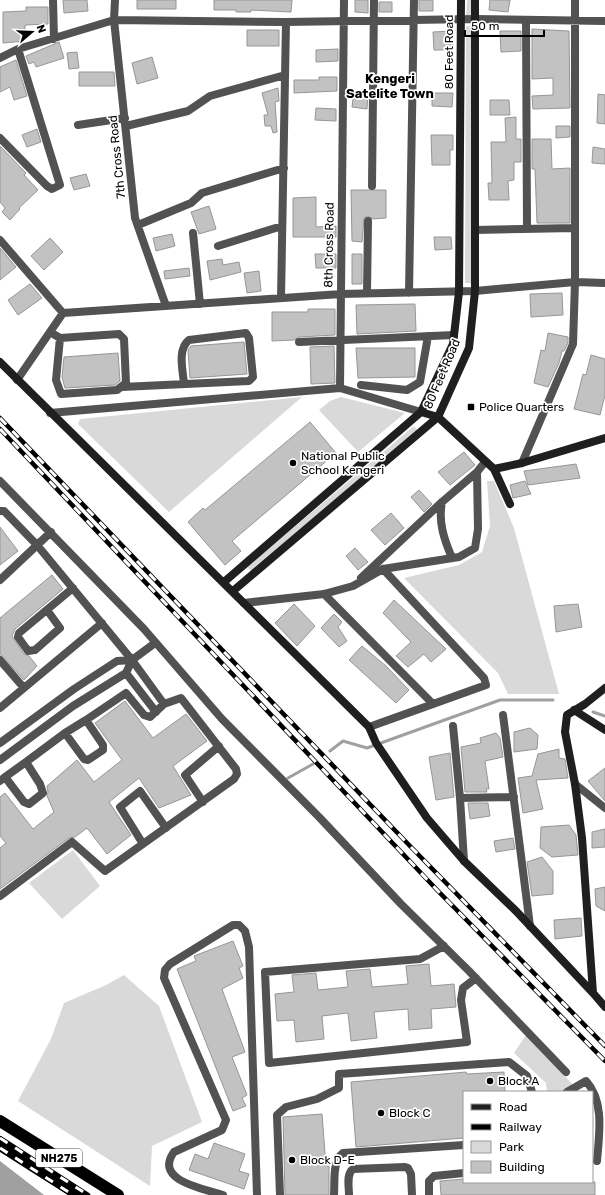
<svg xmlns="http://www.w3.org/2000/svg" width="605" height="1195" viewBox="0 0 605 1195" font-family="Rubik,sans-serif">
<rect width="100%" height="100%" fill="#fff"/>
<!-- green -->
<path fill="#d9d9d9" d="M467,0H472V16H466Z
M466,26H472L471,283H465Z
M302,397L169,512L78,424L80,419Z
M341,397L405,413L358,452L319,410L330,401Z
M414,426L417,430L251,571L247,567Z
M487,481H494L514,528L559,694H508L498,673L404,578L459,565L482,552L490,526Z
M73,850L100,886L62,919L29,883Z
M124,975L159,1006L202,1122L152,1146L150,1186L18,1101L51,1039L64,1003L106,985Z
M526,1035L580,1092H547L546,1083L514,1053Z"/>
<!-- water -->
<path fill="#a0a0a0" d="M0,1161L44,1195H0Z"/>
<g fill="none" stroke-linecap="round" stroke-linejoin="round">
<!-- stream -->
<path stroke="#a0a0a0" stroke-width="3" d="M593,712L605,716
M330,751L343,741L367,748L500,700H553
M288,778L313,764"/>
</g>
<!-- building -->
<path fill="#c2c2c2" stroke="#969696" d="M63,0H87L88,11L64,13Z
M137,0H176V9H137Z
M214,0H292L291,12L251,10V12H236V10H214Z
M355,0H368V13L355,12Z
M419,0H433V11H419Z
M490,0H510L508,12L489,10Z
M379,2H392V12H379Z
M26,7H48V24L25,25V41L3,43V12L26,11Z
M532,29L569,31L570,108L533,109L532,96L553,95V78L532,79Z
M247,30H279V46H247Z
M452,31L453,50H434L433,32Z
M500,31H521V51L501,52Z
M59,42L64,58L36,67L34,62L29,64L26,56Z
M338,49V61L316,62V50Z
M77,52L79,68L69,69L67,53Z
M152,57L158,78L137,84L132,63Z
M16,60L27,96L14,100L10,87L0,92V67Z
M79,72H114L115,86H79Z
M319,77H337V91L294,93V80H319Z
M278,88L279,101L275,102L277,132L273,133L271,126H265L264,115H268L262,93Z
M354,91L368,92L367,109L352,107Z
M432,93H453L452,107L432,106Z
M598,94L605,95V124L597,123Z
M490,100H509L510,115H490Z
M316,108L336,109V121L315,120Z
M516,117V139H521V162H514V180L508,181L509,200H489L488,183H492L491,142H506L505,118Z
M556,126H570V137L556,138Z
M37,129L41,142L27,147L22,135Z
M431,135H453V150H450V165H432Z
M532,139H551L552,169L570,168V223H537L535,169H532Z
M0,146L26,173L24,175L38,190L19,208L20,209L10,220L2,212L5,208L0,202Z
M593,147L605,149V164L592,163Z
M86,174L90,186L74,190L70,178Z
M351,190H386V218L373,219L368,216L364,218L362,242L352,241Z
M316,197V227L336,226V237H293V198Z
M209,206L216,229L199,234L191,212Z
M172,234L175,246L156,251L153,238Z
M434,237H451L452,249L435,250Z
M50,238L63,252L44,270L31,256Z
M0,248L16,267L0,280Z
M315,254H336V268H316Z
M352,254H362V284H352Z
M222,259L223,265L239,262L241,272L210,280L207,261Z
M189,268L190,276L165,279L164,271Z
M259,271L261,291L247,293L244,273Z
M30,284L42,298L18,315L8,300Z
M562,293L563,315L531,317L530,294Z
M415,304L416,331L357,334L356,305Z
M308,309H335V335L299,337L294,340L272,341V312H308Z
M548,333L568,337V343L564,351H562L559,363L548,387L534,383L541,350L545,351Z
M244,342L247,374L190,378L188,350L191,346Z
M334,346L335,383L311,384L310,347Z
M356,348H415V377L358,378Z
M118,353L120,381L115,385L65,388L62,377L64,357Z
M591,355L605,359V395L600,415L574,409L583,374L586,375Z
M310,422L336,453L232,541L241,551L225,565L188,522L203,508L205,510Z
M464,452L475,465L450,485L438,472Z
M576,464L580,478L528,485L524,471Z
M525,481L531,494L513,498L510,485Z
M419,490L432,504L424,512L411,497Z
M391,513L404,528L385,545L371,530Z
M0,527L18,551L0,565Z
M355,548L368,562L358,570L346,556Z
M52,575L63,589L15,629L12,636L24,654L29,656L37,666L24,680L0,654V618Z
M394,600L446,649L431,662L424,654L408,667L396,656L411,642L383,613Z
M294,604L315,626L297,646L275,623Z
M578,604L582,627L556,632L554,606Z
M334,614L342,622L338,627L347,641L339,647L321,628Z
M362,646L386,666L409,690L396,703L349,660Z
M125,701L153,738L186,714L207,741L173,766L191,795L159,808L139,778L109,802L131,835L107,854L87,828L75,837L69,838L0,889V848L6,843L0,836V797L5,793L33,829L54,812L47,796L48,792L47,786L77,760L94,782L122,760L95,723Z
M530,728L538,735L537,749L514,752V732Z
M496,733L500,738L503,757L485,761L489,789H486L487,792H465L461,747L481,743L480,738Z
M559,749V758L565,759L568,778L536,780L543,809L523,813L518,778L532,776L538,754Z
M450,753L454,797L436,800L429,757Z
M605,768V801L588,781Z
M468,803H488L490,816L470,819Z
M569,825L576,835L578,855L552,857L540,848L541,827Z
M605,829V847L592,848V832Z
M513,838L515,849L496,852L494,841Z
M542,857L553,871V894L532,896L527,862Z
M605,887V911L596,906L595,889Z
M581,918L582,936L555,939L554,920Z
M233,941L243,966L239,968L243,978L222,989L245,1052L232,1057L247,1095L242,1098L246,1106L233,1111L177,969L196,961L194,956Z
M429,964L431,986L454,984L456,1007L431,1009L432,1028L409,1030L408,1009L374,1012L377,1038L351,1041L348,1013L322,1016L324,1039L296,1042L294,1020L277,1021L275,994L294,992L292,975L316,973L318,990L348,987L346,971L370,969L372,987L408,984L406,966Z
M466,1072L467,1074L504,1072L505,1092H464V1138L356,1147L351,1082Z
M322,1114L326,1166H329V1195H285L283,1117Z
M214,1143L245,1154L239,1171L249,1174L244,1189L189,1170L195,1154L208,1159Z
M464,1179V1182H595V1195H441L440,1181Z"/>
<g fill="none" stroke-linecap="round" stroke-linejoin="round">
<!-- street -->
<path stroke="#525252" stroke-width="8" d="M53,0L54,39
M115,0L114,20L135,218L166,306
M344,0L340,388L421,412
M526,20L527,228
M0,58L18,49L114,20L286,22L475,19L605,21
M78,125L125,118
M126,126L188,111L210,96L285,75
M0,138L47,186L52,189L60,185L18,49
M372,186L374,0
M138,225L191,203L202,193L284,168
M475,230L575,228
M193,233L200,304
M0,240L63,313L341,294L475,291L575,282L605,283
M218,246L282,226
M367,293L368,221
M409,293L414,0
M281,298L286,22
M50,332L60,338L119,334L124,339L126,383L117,390L61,394L56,380L60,338
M299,342L454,335
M17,380L63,313
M361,385L407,390L420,382L428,336
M122,387L249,381L253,377L249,338L246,333L189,340C177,349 183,371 184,384
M50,413L340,388
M522,463L573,344L575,282V0
M0,481L144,629L222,719L319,817L401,904L469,971L566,1072
M442,502C438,522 444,539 452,558
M0,511H4L37,545L132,660L164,704
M361,578L442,502L477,472
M0,580L51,532
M324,594L433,704
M244,603L324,594L353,586L383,569L459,557L475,548L478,529L477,472L485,462
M47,610L60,628L35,650L28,651L18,637L19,633L73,588
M0,660L24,688
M126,673L156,712
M0,708L102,623
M503,715L530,926
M453,726L460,798L464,861
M369,727L486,685L484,678L383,569
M65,733L86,720
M0,743L74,689L117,661L132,660L155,643
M0,760L73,706L126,673L132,660
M5,777L26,762
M0,781L5,777L24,802L29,804L43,793L40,784L26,762L65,733L84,759L88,760L103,750V745L86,720L126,693L144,715L150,717L164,704L181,698L236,769L237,774L234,779L105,871L72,842L0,896
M575,784L605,808
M460,798L514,797
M203,802L185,775L219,746
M143,844L120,807L140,791L166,828
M444,946L420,959L265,972L269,1063L467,1042L461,1000L463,988L476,978
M567,1092L586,1081C605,1102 599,1135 597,1161
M223,1195C205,1189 153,1181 174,1152L222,1130L226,1120L164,978L165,970L170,964L233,925H239L245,931L249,947L257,1195
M280,1195L277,1115L286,1107L317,1099L339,1088V1074L509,1062L527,1076L532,1092
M334,1195C335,1182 332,1161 343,1153L464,1145
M349,1195C349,1186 346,1174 353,1169L405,1167L408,1168L411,1174L412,1195
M429,1195V1181L434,1176L464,1173"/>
<!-- secondary -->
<path stroke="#1f1f1f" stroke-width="8" d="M0,362L369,727L376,743L427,818L464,861L516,911L593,993
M421,412L438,417L494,469L510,504
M494,469L522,463L605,438
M224,582L421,412L453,344L459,292L461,0
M233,591L438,417L469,348L475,291V0
M605,688L585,704L567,715L565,732L575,784L582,838L593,993L605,1007
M574,710L605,730"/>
<!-- highway -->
<path stroke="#000" stroke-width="12" d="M0,1121L118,1195
M0,1145L79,1195"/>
<defs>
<path id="rail" d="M0,418L410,846L605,1046
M0,429L439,892L605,1061
M0,1138L88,1195
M0,1148L73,1195"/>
</defs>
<!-- rail casing -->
<use href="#rail" stroke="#000" stroke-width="4.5"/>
<!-- rail -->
<use href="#rail" stroke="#fff" stroke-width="3" stroke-dasharray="9" stroke-linecap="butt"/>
</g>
<!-- markers -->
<g fill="#000" stroke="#fff" stroke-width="1.5">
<rect x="467" y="403" width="8" height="8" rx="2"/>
<circle cx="293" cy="463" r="4"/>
<circle cx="490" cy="1081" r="4"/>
<circle cx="381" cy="1113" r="4"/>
<circle cx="292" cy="1160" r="4"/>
</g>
<g text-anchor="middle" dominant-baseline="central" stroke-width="3.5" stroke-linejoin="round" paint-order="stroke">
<!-- shield labels -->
<rect fill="#fff" stroke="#4c4c4c" stroke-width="1" x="36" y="1149" width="46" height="18" rx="3"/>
<g font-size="11" font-weight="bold" fill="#000">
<text x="59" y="1158">NH275</text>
</g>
<!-- street labels -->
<g font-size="12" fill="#000" stroke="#fff">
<text transform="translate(449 52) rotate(-90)">80 Feet Road</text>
<text transform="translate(117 157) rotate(-96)">7th Cross Road</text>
<text transform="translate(329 245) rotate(-89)">8th Cross Road</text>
<text transform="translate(442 374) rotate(-67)">80 Feet Road</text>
</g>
<!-- poi labels -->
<g font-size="12" fill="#000" stroke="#fff" text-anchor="start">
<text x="479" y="407">Police Quarters</text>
<text x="301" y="456">National Public<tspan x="301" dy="14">School Kengeri</tspan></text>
<text x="498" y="1081">Block A</text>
<text x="389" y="1113">Block C</text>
<text x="300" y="1160">Block D-E</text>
</g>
<!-- neighbourhood labels -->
<g font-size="13" font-weight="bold" fill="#000" stroke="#fff">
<text x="390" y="78">Kengeri<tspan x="390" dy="15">Satelite Town</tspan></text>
</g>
</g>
<!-- legend -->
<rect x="463" y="1091" width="130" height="92" fill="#ffffff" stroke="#999999"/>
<rect x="471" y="1104" width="20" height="6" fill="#1f1f1f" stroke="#999999"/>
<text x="499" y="1111" font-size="12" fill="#000000">Road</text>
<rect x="471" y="1124" width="20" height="6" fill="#000000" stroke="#999999"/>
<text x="499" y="1131" font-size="12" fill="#000000">Railway</text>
<rect x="471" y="1141" width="20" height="12" fill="#d9d9d9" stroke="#999999"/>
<text x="499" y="1151" font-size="12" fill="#000000">Park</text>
<rect x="471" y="1161" width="20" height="12" fill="#c2c2c2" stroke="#999999"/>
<text x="499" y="1171" font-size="12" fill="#000000">Building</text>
<!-- north arrow -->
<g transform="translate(32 32) rotate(71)" stroke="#ffffff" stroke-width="3" paint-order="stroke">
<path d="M0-3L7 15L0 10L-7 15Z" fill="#000000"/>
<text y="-6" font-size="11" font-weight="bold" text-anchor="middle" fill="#000000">N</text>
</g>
<!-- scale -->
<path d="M465 30v6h79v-6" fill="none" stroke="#000000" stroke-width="2"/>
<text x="471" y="30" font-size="12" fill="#000000" stroke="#ffffff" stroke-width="3" paint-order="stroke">50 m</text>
</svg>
